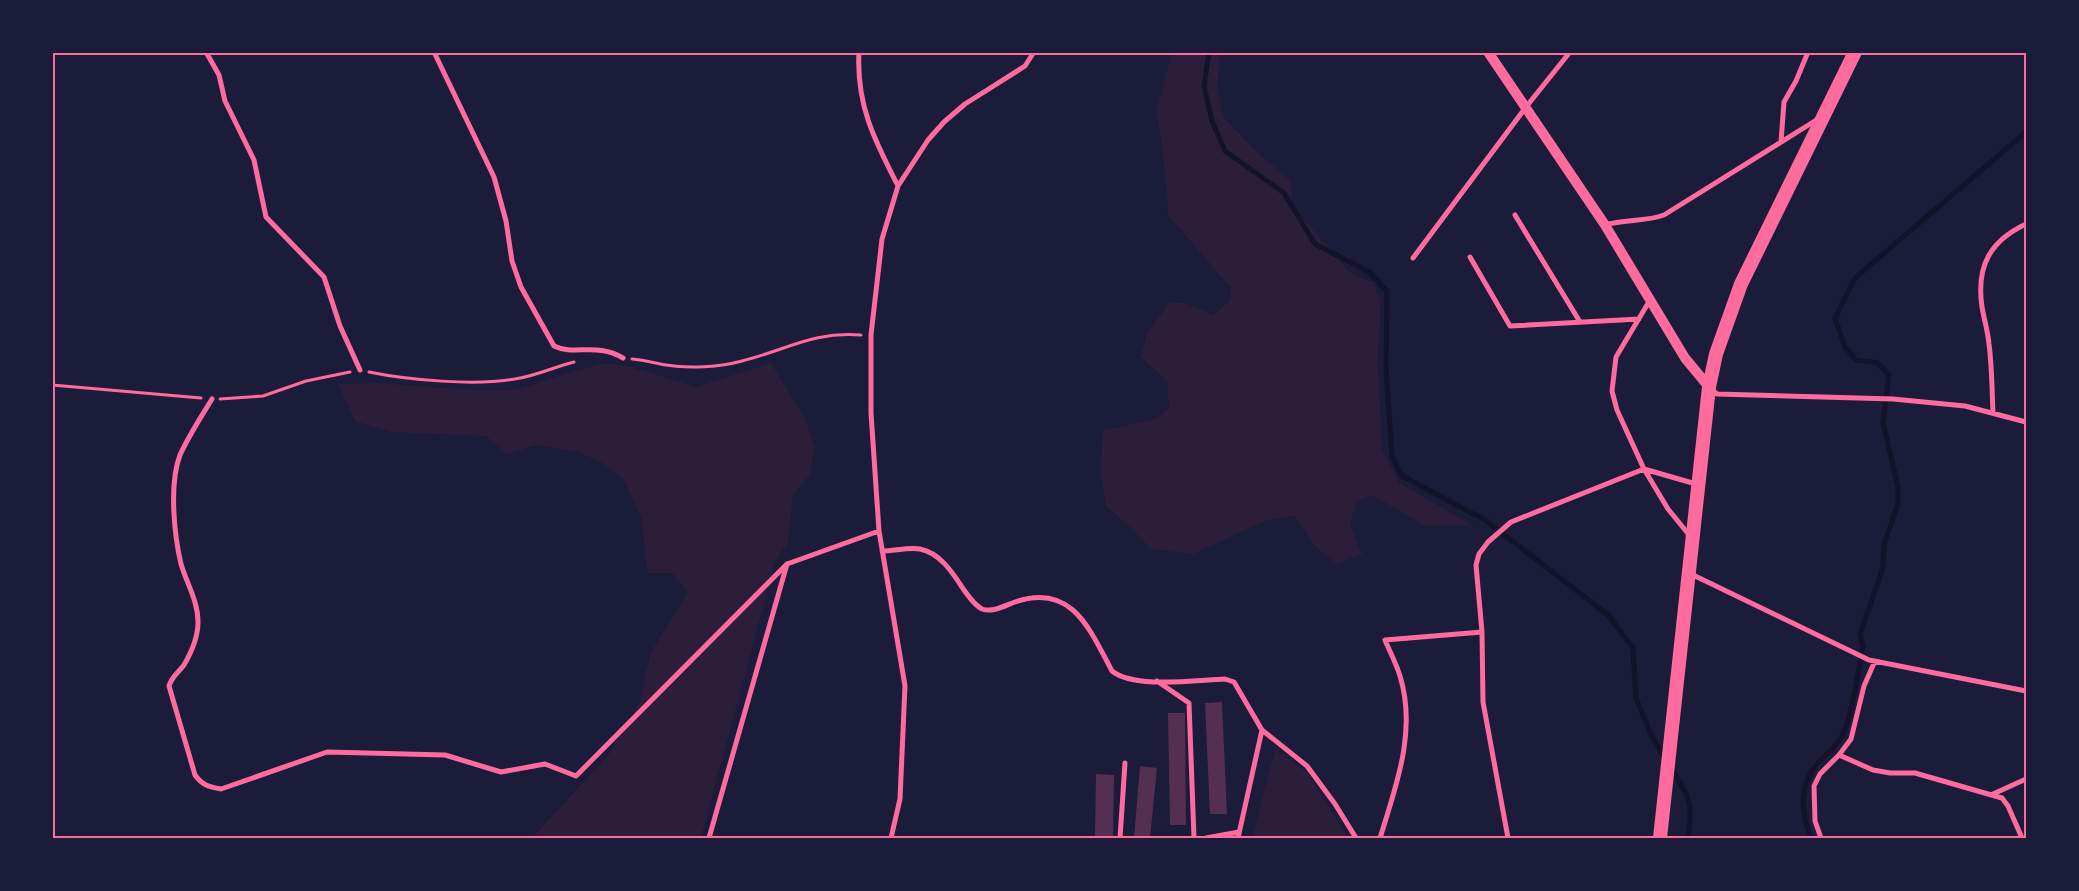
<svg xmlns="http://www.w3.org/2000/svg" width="2079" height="891" viewBox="0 0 2079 891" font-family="'Golos Text',sans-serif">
<rect width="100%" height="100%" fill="#1b1b3a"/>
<!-- green -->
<path fill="#2a1e3b" d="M1172,53H1220L1217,88L1224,118L1259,154L1291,181V204L1349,272L1372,282L1381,300L1378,359L1382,450L1399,483L1472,525L1425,526L1372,495L1356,502L1350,524L1362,554L1337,564L1315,546L1295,516L1265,521L1193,554L1151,549L1127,524L1106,506L1101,470L1103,430L1156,419L1169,409L1167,381L1141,357L1147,333L1169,303H1185L1213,315L1231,300V288L1168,215L1167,189L1157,109Z
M603,363L628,366L696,387L771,363L804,417L815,446L810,475L793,494L788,543L776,559L701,838H532L609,754L639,703L651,652L688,592L672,573H648L641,517L624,480L599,461L578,452L537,445L506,454L486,436L391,432L355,421L338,384L376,383L473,390H514Z
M1275,750L1307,772L1348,838H1252Z"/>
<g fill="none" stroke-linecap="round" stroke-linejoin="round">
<!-- stream -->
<path stroke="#12122b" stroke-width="5" d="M1209,52L1204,86L1212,121L1225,151L1284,193L1315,244L1369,272L1387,291L1386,368L1392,457L1402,476L1485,520L1608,615L1633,648L1636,698L1651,735L1665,758
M1671,768C1689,797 1694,803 1688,838
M1811,838C1801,812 1798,785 1818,763C1827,754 1837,746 1843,734C1853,712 1858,672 1863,647L1860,634L1883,568L1884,544L1898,504V487L1883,422L1889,375L1878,363L1856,360L1845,347L1835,318L1855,278L2026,132"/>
</g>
<!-- building -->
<path fill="#542f53" d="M1222,702L1227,814H1210L1205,703Z
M1168,713H1185L1186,825H1170Z
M1140,766L1157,768L1150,838H1134Z
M1096,774L1114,775L1113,838H1095Z"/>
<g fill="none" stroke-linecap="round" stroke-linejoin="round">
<!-- path -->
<path stroke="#ff6b9d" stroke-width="3" d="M632,359C644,360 655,363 666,365C689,369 720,367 742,361C786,350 814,331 861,335
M369,372C408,380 475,386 515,379C536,376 554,367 574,362
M52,385L201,398
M220,399L263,396L306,381L350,372"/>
<!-- minor -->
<path stroke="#ff6b9d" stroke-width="5" d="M206,52L219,75L225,101L254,160L266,217L324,277L340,326L360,370
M434,52L494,177L506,221L512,261L521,287L554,346C574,356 597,342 623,358
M859,52C856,105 875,141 898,186
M1781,142L1784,102L1796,81L1808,52
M1515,215L1580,322
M1605,225C1625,219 1645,222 1664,215L1818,119
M1470,257L1510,326L1639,319
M1413,258L1526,107L1570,52
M1650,300L1616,357L1612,391L1617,410L1644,469L1668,509L1690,536
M1711,389L1717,394L1893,399L1965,406L2026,422
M212,399C201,417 189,435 180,455C169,484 174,534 181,564C187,584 198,601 198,622C198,636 191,653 184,665C178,673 172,676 169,686L195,775C202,785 209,787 221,789L327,752L445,755L501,772L545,764L576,776L787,564
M1993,413C1992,391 1992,367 1989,344C1988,332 1984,319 1982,307C1976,266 1990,241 2026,224
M882,551C894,551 909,547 920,549C941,553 954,575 964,590C969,597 974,605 982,609C993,613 1006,605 1015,602C1072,582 1090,630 1112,671C1134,689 1196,680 1225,679L1234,682L1262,730L1307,766L1335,804L1356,838
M1691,574L1869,660L2026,691
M1157,681L1189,703L1194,838
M1839,755L1873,770L1890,773H1915L2002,798L2008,806L2022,838
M1993,794L2026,779
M709,838L787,564L879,531
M891,838L900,799L905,686L879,531L871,413V335L882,239L898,186L928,140L944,122L965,104L1025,66L1034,52
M1120,838L1125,763
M1206,838L1239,832
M1238,838L1262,730
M1380,838C1396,786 1417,731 1400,676C1396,663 1390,652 1385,640L1482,632
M1508,838L1483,702L1482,632L1476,565L1479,554L1488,542L1511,522L1644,469L1696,484
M1821,838L1815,821L1814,786L1820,774L1839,755L1851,739L1864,686L1875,661"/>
<!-- secondary -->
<path stroke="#ff6b9d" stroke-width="10" d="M1488,52L1605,225L1685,358L1709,387"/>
<!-- trunk -->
<path stroke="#ff6b9d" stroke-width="14" d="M1660,838L1709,387L1716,354L1741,284L1855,52"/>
</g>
<!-- border -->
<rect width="2079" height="891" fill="none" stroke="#1b1b3a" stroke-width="108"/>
<rect x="54" y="54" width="1971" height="783" fill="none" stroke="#ff6b9d" stroke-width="2"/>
</svg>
